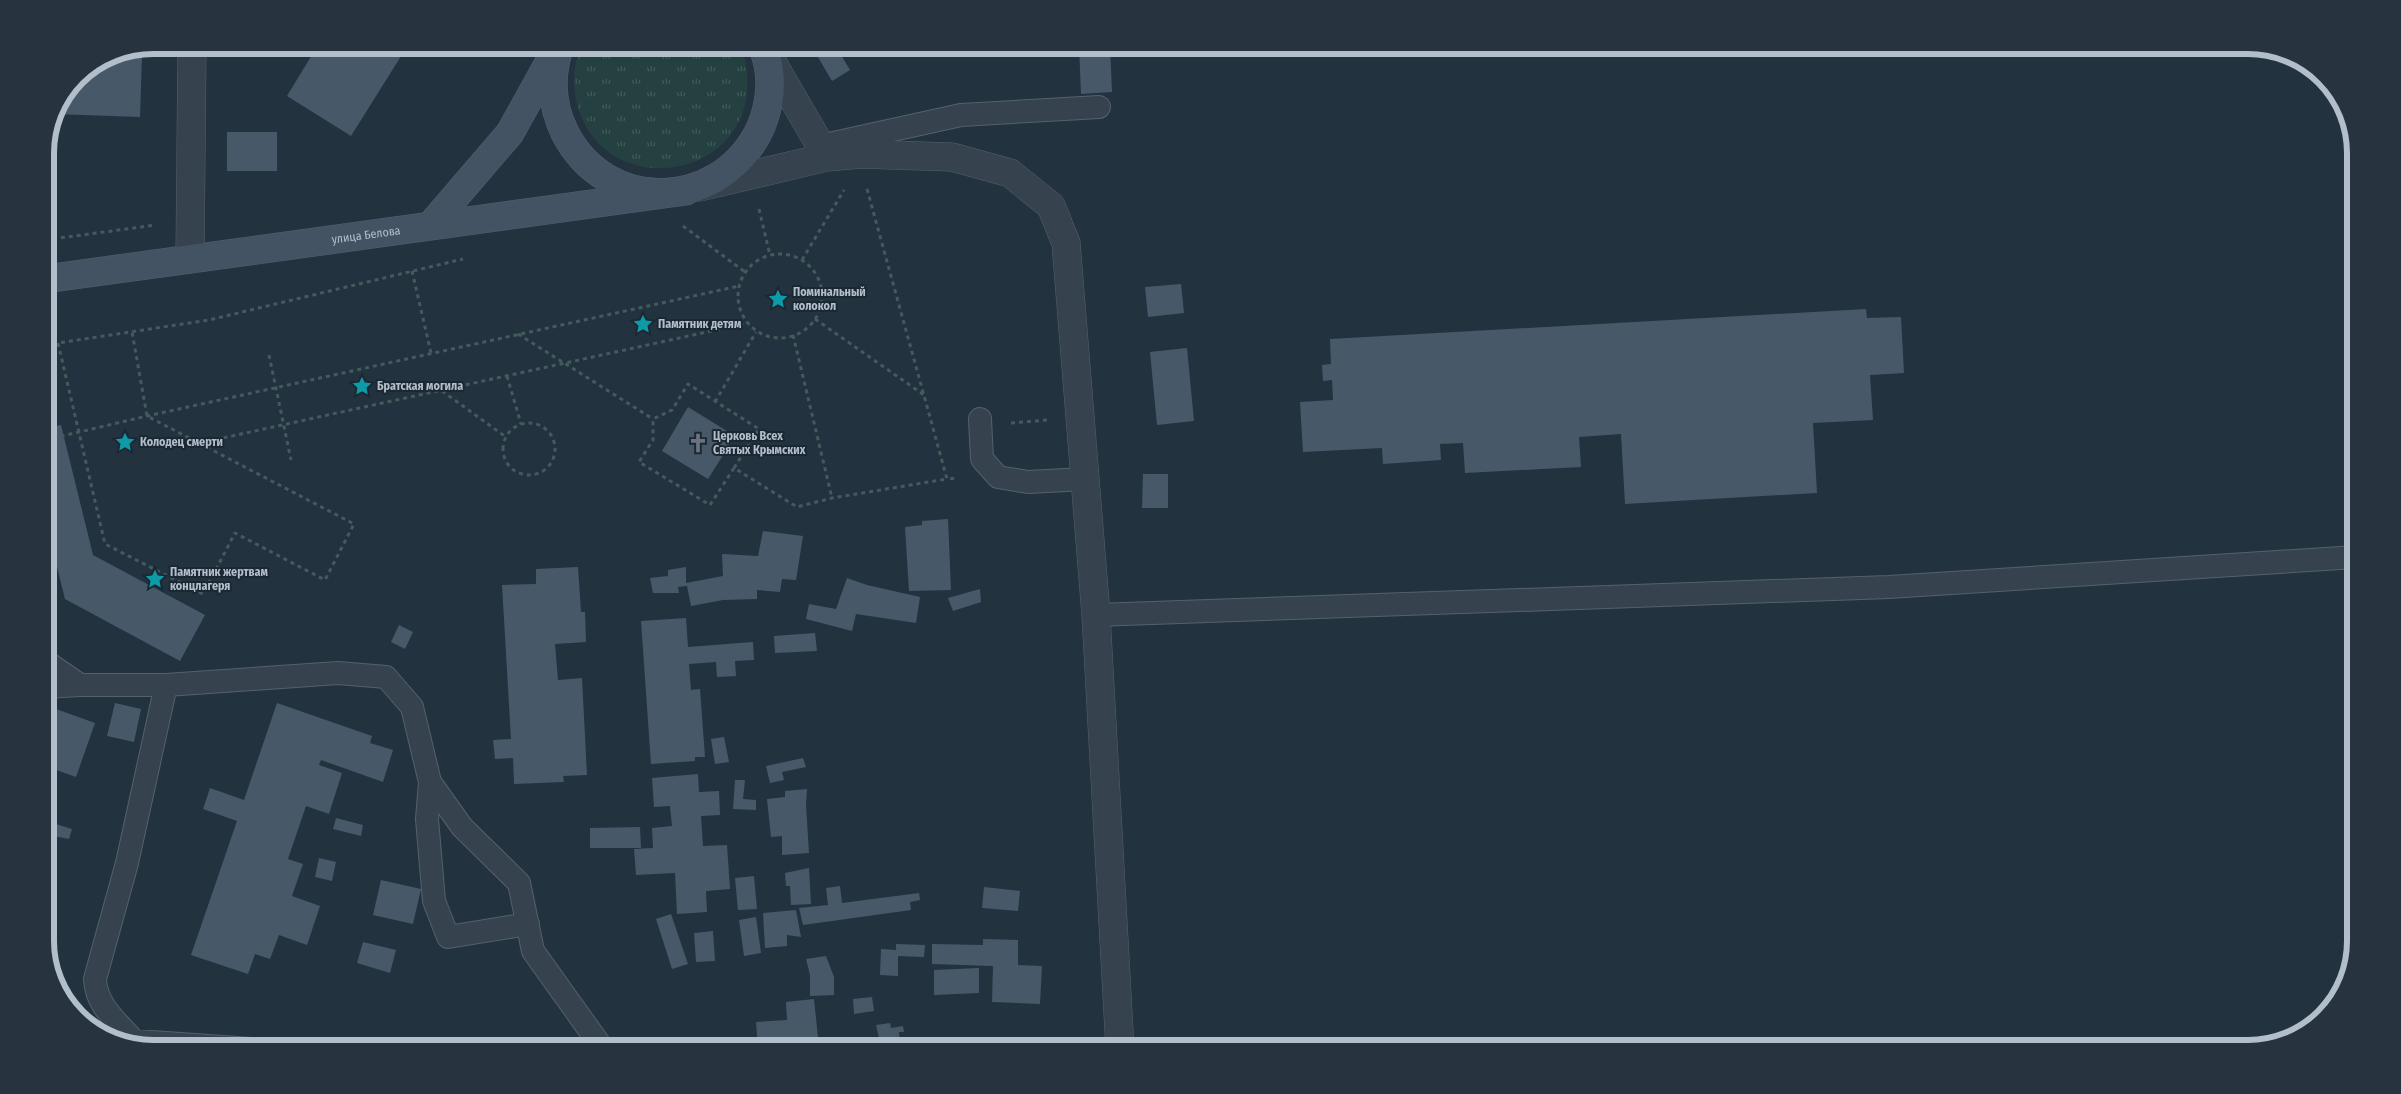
<svg xmlns="http://www.w3.org/2000/svg" width="2401" height="1094" viewBox="0 0 2401 1094" font-family="'Fira Sans Condensed',sans-serif">
<defs>
<pattern id="grass-tufts" width="24" height="20" patternUnits="userSpaceOnUse" patternTransform="scale(1.25)"><rect width="24" height="20" fill="#244040"/><path d="M3 7l-1-3M5 7V3M7 7l1-3M15 17l-1-3M17 17v-4M19 17l1-3" fill="none" stroke="#415a5a"/></pattern>
</defs>
<rect width="100%" height="100%" fill="#22323f"/>
<!-- grass -->
<path fill="url(#grass-tufts)" d="M582,45H741C783,178 604,212 577,104C572,84 573,64 582,45Z"/>
<!-- building -->
<path fill="#475969" d="M318,45H408L351,136L287,96Z
M815,45H835L850,70L832,81L812,47Z
M1079,45H1110L1112,92L1081,94Z
M110,54L142,55L140,117L53,114L77,76Z
M227,132H277V171H227Z
M1181,284L1184,313L1148,317L1145,287Z
M1866,309L1867,318L1901,317L1904,373L1870,375L1873,420L1813,423L1817,493L1625,504L1621,434L1579,437L1581,467L1465,473L1463,443L1440,444L1441,460L1383,464L1382,448L1303,452L1300,402L1333,400L1332,380L1323,381L1322,365L1331,364L1330,339Z
M1187,348L1194,421L1157,425L1150,352Z
M688,407L735,436L708,479L662,451Z
M61,425L93,555L205,615L180,661L65,599L45,519V428Z
M1143,474H1168V508H1142Z
M948,519L951,590L909,591L905,527L922,525V521Z
M763,531L803,536L796,580L782,579L780,592L757,590V599L723,600L691,606L687,586L678,587L679,593H653L650,578L668,576V570L686,567V583L723,576L722,554L758,556Z
M578,567L581,612H585L586,642L555,644L558,680L582,678L587,775L563,776L564,782L514,784L513,758L495,759L493,740L511,739L502,585L536,584V569Z
M847,578L867,585L920,597L916,623L856,614L852,631L806,619L809,604L836,609Z
M980,589L981,602L953,611L948,598Z
M686,618L688,647L753,642L754,660L735,661L736,676L717,677L716,662L689,664L691,690L700,689L705,757H695V761L651,764L641,621Z
M399,625L413,632L405,649L391,642Z
M815,633L817,651L775,653L774,636Z
M115,703L141,709L134,742L107,736Z
M277,703L372,736L370,743L393,750L383,782L321,760L319,765L342,773L329,814L306,806L288,859L303,864L292,896L320,906L307,945L279,935L270,959L255,954L248,974L191,955L237,821L203,809L210,788L244,800Z
M45,705L95,723L76,777L45,766Z
M724,737L729,762L715,764L711,739Z
M803,758L806,767L782,772L784,780L770,783L766,766Z
M698,774L699,792L719,791L720,815L701,816L703,846L727,845L730,889L706,891L707,912L677,914L675,873L636,875L634,849L653,848L652,828L672,826L670,806L654,807L652,778Z
M735,780H745L743,799L756,800V810L733,809Z
M807,789L806,805L809,853L782,855V836L771,837L767,799L785,797V791Z
M336,818L363,825L361,836L333,829Z
M56,824L72,829L69,839L53,836Z
M640,827L641,848H590V828Z
M319,858L336,862L332,881L315,877Z
M809,868L811,904L791,905L790,886H786L785,873Z
M754,876L757,909L738,910L735,878Z
M381,880L421,889L413,924L373,915Z
M840,886L842,903L919,893L920,900L910,902L911,910L803,925L799,908L828,905L826,888Z
M984,887L1020,891L1018,911L982,908Z
M796,910L801,937L787,935V946L765,948L763,913Z
M671,914L688,964L672,969L656,919Z
M756,917L761,953L744,956L739,920Z
M713,931L715,961L696,962L694,933Z
M983,939L1018,940V965L1042,966L1040,1004L992,1002L993,966L932,964V944L983,945Z
M363,942L396,950L390,973L357,963Z
M896,944L925,945L924,957L898,956V976L880,975L881,949L896,950Z
M826,956L834,977V995L810,996V975L806,959Z
M979,968V993L934,995V970Z
M872,997L874,1011L854,1014L853,999Z
M814,999L819,1047L758,1049L756,1022L787,1020L786,1002Z
M890,1023L891,1028L903,1026L904,1032H899V1034L902,1049H861L860,1041L879,1038L876,1025Z"/>
<g fill="none" stroke-linecap="round" stroke-linejoin="round">
<defs>
<path id="lane" d="M820,146L961,115L1099,107
M980,419L982,459L998,477L1028,482L1085,479
M1096,615L1889,587L2356,557
M45,661L80,685H166L338,673L386,677L412,707L430,782L462,827L519,883L533,951L603,1049
M45,687L80,685
M430,782L427,819L434,901L448,937L528,924
M109,1039L251,1049
M133,1045L134,1041C117,1021 96,1006 95,979L127,863L166,685"/>
<path id="street" d="M765,50L827,157
M700,187L827,157L861,154L952,157L1010,173L1051,206L1066,243L1096,615L1120,1049
M190,259L192,45"/>
<g id="secondary">
<path d="M560,45C550,74 551,105 565,133C606,213 716,212 758,133C767,115 772,92 769,71C768,62 765,53 762,45"/>
<path d="M431,225L510,133L552,57"/>
<path id="s1" d="M45,279L686,191"/>
</g>
</defs>
<!-- lane casing -->
<use href="#lane" stroke="#54616d" stroke-width="24"/>
<!-- street casing -->
<use href="#street" stroke="#54616d" stroke-width="29"/>
<!-- secondary casing -->
<use href="#secondary" stroke="#54616d" stroke-width="29"/>
<!-- path -->
<path stroke="#425c5c" stroke-width="3" stroke-dasharray="4 4" stroke-linecap="butt" d="M867,189L947,479L957,478
M759,209L770,255
M683,226L745,272
M45,240L156,225
M738 296a42 42 0 1 1 84 0a42 42 0 1 1-84 0Z
M802,260L844,190
M412,271L431,353
M815,319L924,395
M518,334L653,419
M793,335L832,498
M45,343H58L209,320L463,259
M58,343L105,544L203,594L235,533L325,580L354,524L147,416L132,332
M269,355L291,460
M507,376L521,424
M442,391L506,437
M715,402L756,332
M503 449a26 26 0 1 1 52 0a26 26 0 1 1-52 0Z
M1011,423L1047,420
M45,440L147,416L739,286
M200,443L748,323
M734,468L710,505L639,462L653,440V419L672,410L688,384L759,429L734,468L797,507L832,498L947,479
M45,544L51,570"/>
<!-- lane -->
<use href="#lane" stroke="#36434f" stroke-width="22"/>
<!-- street -->
<use href="#street" stroke="#36434f" stroke-width="28"/>
<!-- secondary -->
<use href="#secondary" stroke="#445363" stroke-width="28"/>
</g>
<!-- icons -->
<defs>
<symbol id="sight-bare" viewBox="-9 -9 18 18"><path d="M0-6L1.8-2.2L6-1.7L2.9 1.2L3.7 5.4L0 3.3L-3.7 5.4L-2.9 1.2L-6-1.7L-1.8-2.2Z" fill="#0f9aa8" stroke="#1b2834" stroke-width="2.5" paint-order="stroke"/></symbol>
<symbol id="church-bare" viewBox="-9 -9 18 18"><path d="M-1.2-6h2.4v3.5h3.3v2.4h-3.3V6h-2.4V-.1h-3.3v-2.4h3.3Z" fill="#6b7280" stroke="#1b2834" stroke-width="2.5" paint-order="stroke"/></symbol>
</defs>
<g fill-rule="evenodd">
<use href="#sight-bare" x="764" y="285" width="28" height="28"/>
<use href="#sight-bare" x="629" y="310" width="28" height="28"/>
<use href="#sight-bare" x="348" y="372" width="28" height="28"/>
<use href="#sight-bare" x="111" y="428" width="28" height="28"/>
<use href="#church-bare" x="684" y="429" width="28" height="28"/>
<use href="#sight-bare" x="141" y="565" width="28" height="28"/>
</g>
<g text-anchor="middle" dominant-baseline="central" stroke-width="4" stroke-linejoin="round" paint-order="stroke">
<!-- street labels -->
<g font-size="12" fill="#b2beca" stroke="#1b2834">
<text stroke="none"><textPath href="#s1" startOffset="324">улица Белова</textPath></text>
</g>
<!-- poi labels -->
<g font-size="12" font-weight="bold" fill="#b2beca" stroke="#1b2834" text-anchor="start">
<text x="793" y="292">Поминальный<tspan x="793" dy="14">колокол</tspan></text>
<text x="658" y="324">Памятник детям</text>
<text x="377" y="386">Братская могила</text>
<text x="713" y="436">Церковь Всех<tspan x="713" dy="14">Святых Крымских</tspan></text>
<text x="140" y="442">Колодец смерти</text>
<text x="170" y="572">Памятник жертвам<tspan x="170" dy="14">концлагеря</tspan></text>
</g>
</g>
<!-- crop -->
<path d="M0 0H2401V1094H0ZM153 54H2248A99 99 0 0 1 2347 153V941A99 99 0 0 1 2248 1040H153A99 99 0 0 1 54 941V153A99 99 0 0 1 153 54Z" fill="#273440" fill-rule="evenodd"/>
<path fill="none" stroke="#b2beca" stroke-width="6" d="M153 54H2248A99 99 0 0 1 2347 153V941A99 99 0 0 1 2248 1040H153A99 99 0 0 1 54 941V153A99 99 0 0 1 153 54Z"/>
</svg>
